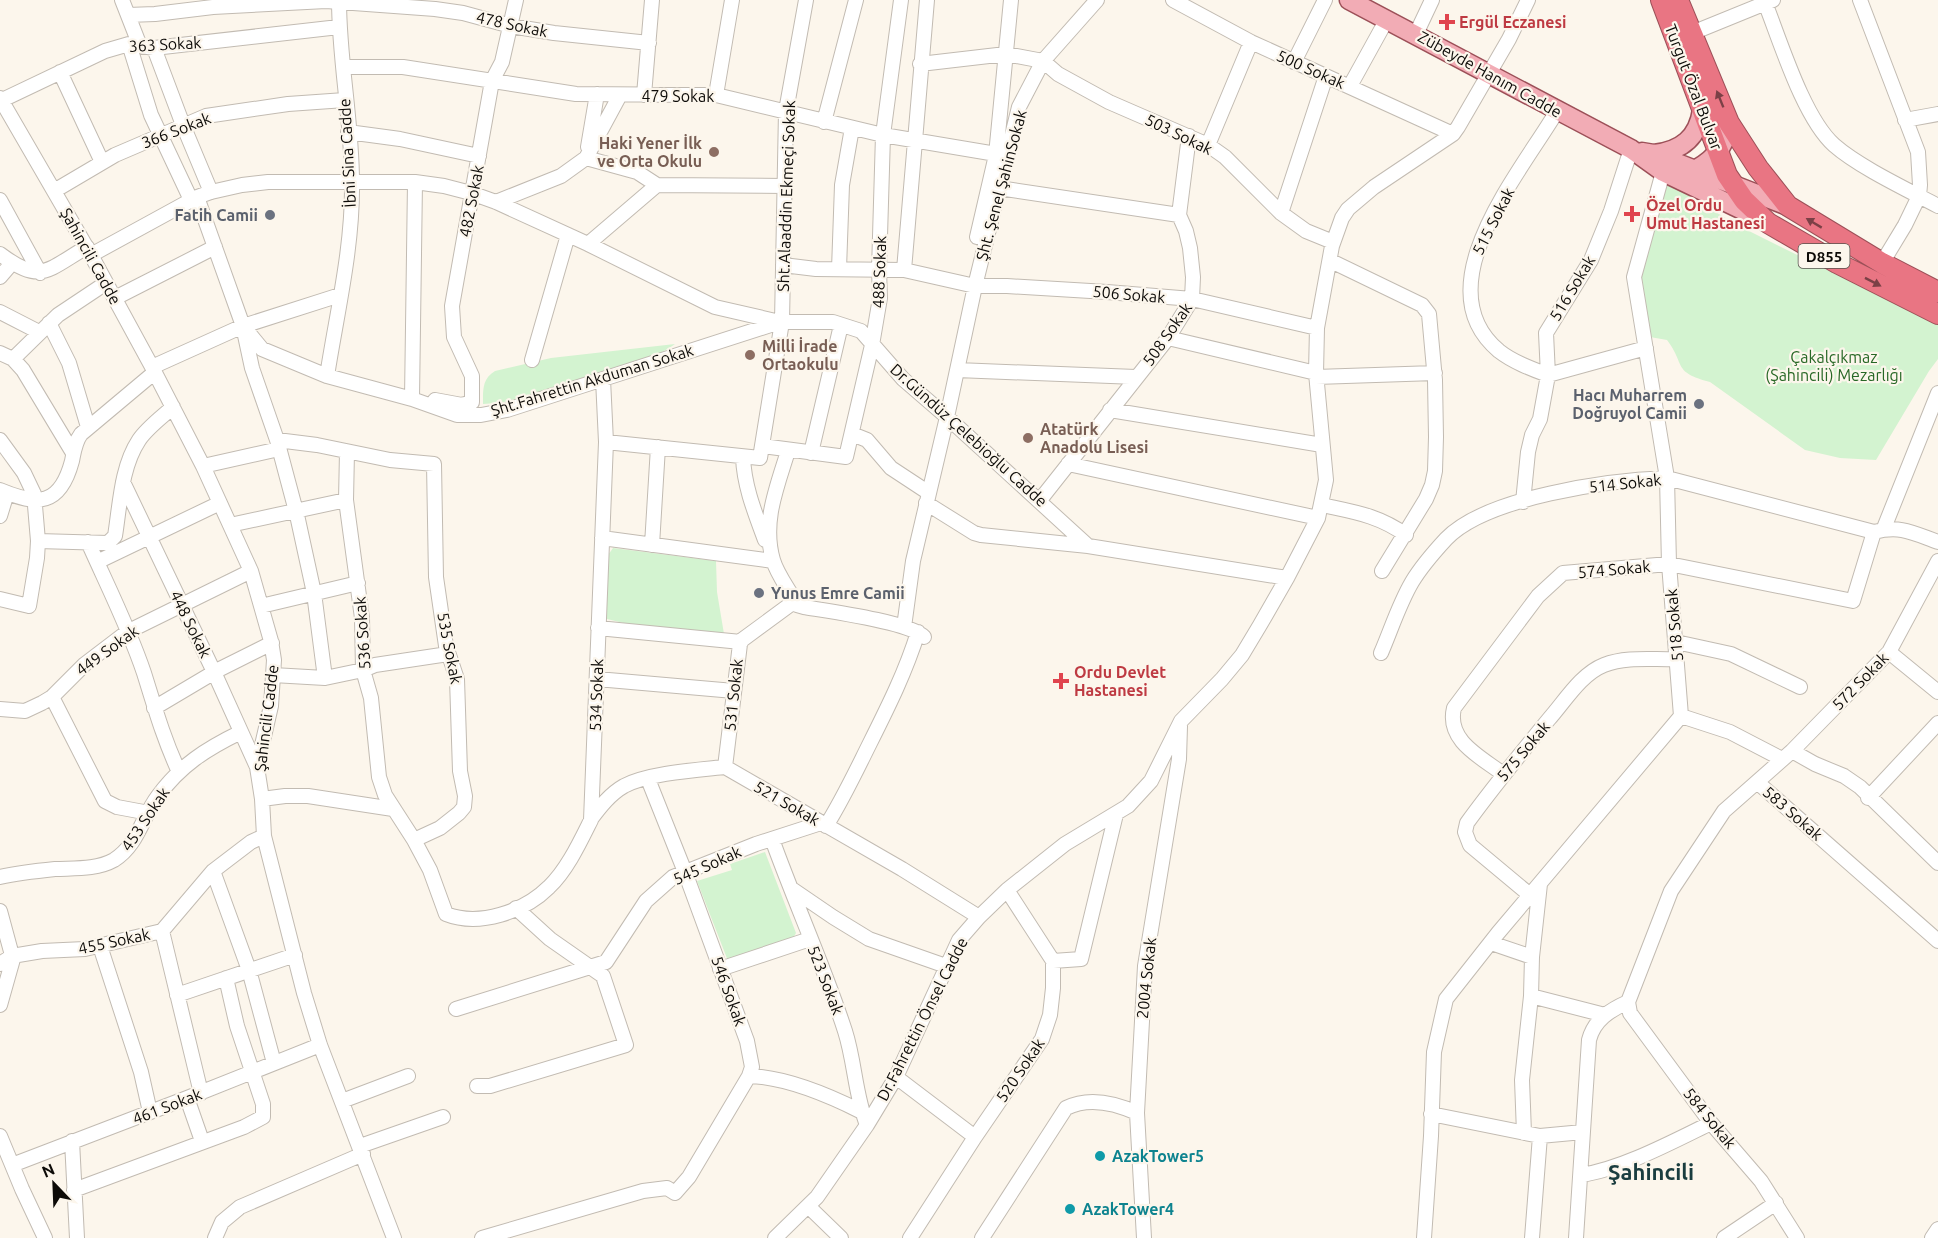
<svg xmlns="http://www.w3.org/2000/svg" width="1938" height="1238" viewBox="0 0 1938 1238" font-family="Ubuntu,sans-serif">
<rect width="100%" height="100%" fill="#fcf6ec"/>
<!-- green -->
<path fill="#d3f3d0" d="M1664,181L1739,226L1938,325V359L1929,371L1876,460L1840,458L1805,450L1710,382C1672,372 1686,365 1667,340L1650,337L1639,283Z
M675,344C652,361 623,365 596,373C558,386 524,402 483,404C483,390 482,379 495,371L551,358Z
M613,548L716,561L717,592L724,634L632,625L607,619L606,558Z
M765,852L796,933L792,940L728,961L697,881L732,870L730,864Z"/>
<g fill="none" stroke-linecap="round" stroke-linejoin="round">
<defs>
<path id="minor" d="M122,0L140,46
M1173,0L1251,42L1453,134
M1764,0C1780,40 1803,117 1834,145C1859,167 1908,190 1938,206
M1860,0L1918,152L1920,185L1919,196L1905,225L1882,263
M128,15L155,14L213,7L326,1L435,9L463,13L511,26L554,33L649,43
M1692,33L1773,0
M1416,34L1432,0
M129,44L151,115L191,200
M154,48L183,125L211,192
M1294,62L1325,0
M920,64L1006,54L1043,61L1058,74L1109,102L1208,145L1225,157L1281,213L1306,231L1333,242
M343,67H403L576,94L716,95L883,135L1008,156
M60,72L102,162
M1350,86L1387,19
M644,95L652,0
M716,95L732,0
M0,98L91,255L152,367L203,466L251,571L271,641L274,660L271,706L257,767L262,799L264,836L304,993L320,1045L394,1238
M0,101L105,51L129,44L154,48L339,27
M1557,111C1521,172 1422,287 1499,351C1513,362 1532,369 1548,375L1646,348
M1905,120L1938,114
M824,122L856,0
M348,132L400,139L479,156
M1208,145L1251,42
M588,147L597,94
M586,158L620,95
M999,188L1179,215
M54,191L115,155L206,116L288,104L345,100
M197,197L243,326L252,368L277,440L297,515L314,593L325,678
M0,200L40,273
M496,202L561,176L586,158L637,172L657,185L786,186
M1281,213L1326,76
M977,237L996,155L1011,0
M588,244L657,185
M0,254C41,285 47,270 87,247
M91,255L197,197L211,192L242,185L268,182H415L444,186L471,193L496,202L588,244L715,307L780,322H833L861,331L903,379L947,417L1088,546L1287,578
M1331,261L1422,305L1429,314L1435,380L1436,437L1435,471L1432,485L1426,499L1382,571
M783,265L816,269L904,270L975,286H1007L1107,292L1192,299L1317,328
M839,269L842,185L852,128
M904,270L927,0
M0,277L12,263
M115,298L215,247
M0,312L39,332
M49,323L69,363L88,427
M243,326L262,349L327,376L412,399L457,415H481L507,410L780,322
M1168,338L1316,373
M0,353L13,359L23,370L73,453
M13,359L58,315L106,283
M532,360L568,235
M152,367L243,326L340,295
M957,370L1136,377
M327,376C337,312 353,247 352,182C352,121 339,61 339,0
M1316,377L1435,373
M412,399L415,182
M435,400L462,405L472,402V376L454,337L452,306L492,81L502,62L516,0
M1110,410L1322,445
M852,434L867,440L891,468L929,493
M0,440L24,473L34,494L38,541L37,558L29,606L0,599
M277,440L317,445L390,460L434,464L436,577L446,646L457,679L460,771L465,796L464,807L459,813L440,828L414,840
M606,442L760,458L782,322L786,111L806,0
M762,446L846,457L872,345L880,298L879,270L883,135L901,0
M788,451C777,487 762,522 773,560C777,574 788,588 795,601L797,605L804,607C828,611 910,622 924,637
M347,452L346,500L362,618L363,670L371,698L379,777L385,795L414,840L430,870L446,914C479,927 524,912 549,887C567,870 580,842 591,820L606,442L603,379
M811,453L841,325
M743,457C744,486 755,513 765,540
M1068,464L1318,518
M203,466L279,449
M123,482L214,672L257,767
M0,490C38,506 60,506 72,461C74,451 75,442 81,434L155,372
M1040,500L1168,338L1192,299L1193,277L1190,248L1186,231L1179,215L1189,136
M1523,502L1528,452L1532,435L1540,419L1548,375L1546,333L1591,260L1611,211L1631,149
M926,503L974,533L981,535L1088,546
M1322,505C1354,512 1378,515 1406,535
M0,516L7,493
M230,525L346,500
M1884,528L1938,393
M602,538L773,561
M38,541L108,543L115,536C120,505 121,467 139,440C147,428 162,417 173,407
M88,542C107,585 129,628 144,673C155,708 163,737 179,772
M652,545L658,447
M97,562L220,503
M261,606L358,583
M904,627L913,561L947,417L975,286L1019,107L1043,61L1097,0
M598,628L741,642
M1676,642L1731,654L1800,687
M1889,652L1938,692
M1381,653C1391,630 1399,604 1412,582C1421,567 1434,552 1446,539C1486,497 1610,480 1667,478L1874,532C1901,525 1913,533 1938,542
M273,675L325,678L363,670L375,665L448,654
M597,679L734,691
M52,697L105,801L117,807L149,813
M154,708L218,670L272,643
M0,709L25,711L42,703L52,697L85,664L127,632L251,571
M1681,716L1730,732L1782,759
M1792,751L1815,764L1844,776L1860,787L1938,863
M725,767L740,644L742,640L795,601
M1503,774C1481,757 1446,741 1454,708L1538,596L1563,573L1669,564L1853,601L1874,532
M1757,782L1938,941
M1868,798L1938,723
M262,799L285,796H308L393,809
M591,819C600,807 610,794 624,786C649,773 697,770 725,767L902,869L979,917
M826,826C843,799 856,771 870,743C888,707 906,671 918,632
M772,839C795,903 824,966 845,1031C855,1062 855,1095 867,1125
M213,871L249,970L274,1063
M0,877C18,873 36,871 55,869C74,868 96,870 114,860C138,845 142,817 158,796C181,765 206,749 241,732
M792,889L833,917L869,939L946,966
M1530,895L1470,845L1465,832L1467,823C1493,787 1521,753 1549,719C1565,701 1581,674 1604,665C1627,656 1653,660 1677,659
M0,911L13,959L0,1005
M162,931L201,1093
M1491,943L1532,957
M100,946L141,1072L150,1112
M1053,961L1081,959L1116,814
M0,964L12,956L42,951L85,949L162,931L213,871L251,842L264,836
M720,969L810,939
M177,995L295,955
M1531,996L1605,1015
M456,1009L606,962L646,901L673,877L756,844L821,823
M749,1076C785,1077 828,1095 860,1111
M896,1077L975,1137
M477,1086H490L626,1045L603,976L550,939L516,908
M187,1098L202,1141
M342,1101L408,1076
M1431,1114L1540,1136L1583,1132
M1524,1133L1522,1080L1531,996L1532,957L1540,884
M0,1136L22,1189L45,1238
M72,1141L77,1238
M360,1146L443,1117
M12,1165L187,1098L320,1045
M1581,1175C1622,1169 1674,1141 1711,1123
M74,1190L244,1127L263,1117V1104L237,1026L226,978
M808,1206L841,1238
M215,1238L222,1222L240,1207L363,1154
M482,1238L643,1191L667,1188L675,1193L689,1177L749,1076L752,1067L747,1041L685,872L648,779
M775,1238L817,1197L867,1125L896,1077L959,940L979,917L1007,890L1065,844L1128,806L1151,781L1181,721L1222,679L1242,655L1260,625L1287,578L1318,518L1326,480L1316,373L1317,328L1332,246L1342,218L1348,209L1374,187L1453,134L1458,127L1509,39L1528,0
M910,1238L975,1137L1042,1039L1050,1015L1053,988V961L1007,890
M982,1238L1066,1108C1088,1097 1115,1103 1137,1113
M1144,1238L1137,1113L1145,966L1179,759L1180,726
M1424,1238L1431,1136L1434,1052L1446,999L1498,933L1681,716L1669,564L1667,478L1634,277L1663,172
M1532,1238L1540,1136
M1576,1238L1589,1040C1594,1020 1610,1010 1628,1002
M1724,1238L1776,1203
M1797,1238L1761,1181L1711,1123L1630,1013L1628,1002L1671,891L1724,811L1792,751L1889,652L1938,561
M1932,1238L1938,1229"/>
<path id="major" d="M1349,0L1631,149L1663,172L1763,220
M1642,152L1654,154L1788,206
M1654,154C1681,151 1698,138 1702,110
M1687,174C1710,163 1726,149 1729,123"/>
<path id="highway" d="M1661,0L1727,175L1744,200L1768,223L1837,263L1938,314
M1678,0L1729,123L1758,168L1788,206L1882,263L1938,292"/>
</defs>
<!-- minor casing -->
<use href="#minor" stroke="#c2bbb2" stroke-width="16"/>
<!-- major casing -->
<use href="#major" stroke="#9c5058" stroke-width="21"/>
<!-- highway casing -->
<use href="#highway" stroke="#9c5058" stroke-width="22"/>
<!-- minor -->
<use href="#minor" stroke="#fff" stroke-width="14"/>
<!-- major -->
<use href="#major" stroke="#f2acb5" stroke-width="18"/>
<!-- highway -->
<use href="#highway" stroke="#e97583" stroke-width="20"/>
</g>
<!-- one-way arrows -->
<defs><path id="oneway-solid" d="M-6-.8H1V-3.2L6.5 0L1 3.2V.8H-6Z" transform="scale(1.5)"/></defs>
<g fill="#7b4046">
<use href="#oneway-solid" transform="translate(1720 99) rotate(-112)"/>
<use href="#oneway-solid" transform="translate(1814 223) rotate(-149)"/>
<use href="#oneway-solid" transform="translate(1873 282) rotate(27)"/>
</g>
<!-- markers -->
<g fill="#e0444e" stroke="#fcf6ec" stroke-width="2">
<path d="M1444 13h6v6h6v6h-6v6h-6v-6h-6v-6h6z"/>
<path d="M1629 205h6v6h6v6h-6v6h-6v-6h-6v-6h6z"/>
<path d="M1058 672h6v6h6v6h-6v6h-6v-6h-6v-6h6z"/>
</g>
<g fill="#8d6e63" stroke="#fcf6ec" stroke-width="2">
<circle cx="714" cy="152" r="6"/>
<circle cx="750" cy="355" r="6"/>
<circle cx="1028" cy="438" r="6"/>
</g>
<g fill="#6b7280" stroke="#fcf6ec" stroke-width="2">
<circle cx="270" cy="215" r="6"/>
<circle cx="1699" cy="404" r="6"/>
<circle cx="759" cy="593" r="6"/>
</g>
<g fill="#0f9aa8" stroke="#fcf6ec" stroke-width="2">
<circle cx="1100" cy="1156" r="6"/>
<circle cx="1070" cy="1209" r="6"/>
</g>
<g text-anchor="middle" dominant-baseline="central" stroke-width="4.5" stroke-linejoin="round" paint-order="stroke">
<!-- shield labels -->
<rect fill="#fcf6ec" stroke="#55524c" stroke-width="1.5" x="1798.5" y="244" width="51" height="24" rx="4.5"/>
<g font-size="15" font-weight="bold" fill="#0d0b08">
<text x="1824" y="256">D855</text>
</g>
<!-- health labels -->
<g font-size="16" font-weight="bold" fill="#be3a42" stroke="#fcf6ec" text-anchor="start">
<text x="1459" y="22">Ergül Eczanesi</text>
<text x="1646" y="205">Özel Ordu<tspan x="1646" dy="18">Umut Hastanesi</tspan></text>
<text x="1074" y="672">Ordu Devlet<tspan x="1074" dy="18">Hastanesi</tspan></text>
</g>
<!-- street labels -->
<g font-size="16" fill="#0d0b08" stroke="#fcf6ec">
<text transform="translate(512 24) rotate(12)">478 Sokak</text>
<text transform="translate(165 44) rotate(-3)">363 Sokak</text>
<text transform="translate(1311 69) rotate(24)">500 Sokak</text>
<text transform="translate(1490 74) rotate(29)">Zübeyde Hanım Cadde</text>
<text transform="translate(1694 87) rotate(69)">Turgut Özal Bulvar</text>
<text x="678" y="96">479 Sokak</text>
<text transform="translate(176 130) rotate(-21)">366 Sokak</text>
<text transform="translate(1179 134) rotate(26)">503 Sokak</text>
<text transform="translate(347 153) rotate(-93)">İbni Sina Cadde</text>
<text transform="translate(1001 185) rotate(-75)">Şht. Şenel ŞahinSokak</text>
<text transform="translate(786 196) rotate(-88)">Sht.Alaaddin Ekmeçi Sokak</text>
<text transform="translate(471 201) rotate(-79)">482 Sokak</text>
<text transform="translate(1493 221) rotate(-63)">515 Sokak</text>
<text transform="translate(91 256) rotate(61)">Şahincili Cadde</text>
<text transform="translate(879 272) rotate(-88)">488 Sokak</text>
<text transform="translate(1572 288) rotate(-59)">516 Sokak</text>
<text transform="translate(1129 294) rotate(5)">506 Sokak</text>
<text transform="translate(1167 334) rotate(-55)">508 Sokak</text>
<text transform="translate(592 380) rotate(-17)">Şht.Fahrettin Akduman Sokak</text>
<text transform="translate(969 435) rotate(42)">Dr.Gündüz Çelebioğlu Cadde</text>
<text transform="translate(1625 483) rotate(-6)">514 Sokak</text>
<text transform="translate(1614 569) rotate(-5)">574 Sokak</text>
<text transform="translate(191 624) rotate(64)">448 Sokak</text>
<text transform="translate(1674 625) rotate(-95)">518 Sokak</text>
<text transform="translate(362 633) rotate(-94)">536 Sokak</text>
<text transform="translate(450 648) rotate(79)">535 Sokak</text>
<text transform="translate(107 650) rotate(-36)">449 Sokak</text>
<text transform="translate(1860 681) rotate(-46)">572 Sokak</text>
<text transform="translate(596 695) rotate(-88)">534 Sokak</text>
<text transform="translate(733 695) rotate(-84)">531 Sokak</text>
<text transform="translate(266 718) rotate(-83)">Şahincili Cadde</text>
<text transform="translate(1523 751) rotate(-50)">575 Sokak</text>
<text transform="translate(787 803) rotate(30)">521 Sokak</text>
<text transform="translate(1793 813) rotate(41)">583 Sokak</text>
<text transform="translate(145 819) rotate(-56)">453 Sokak</text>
<text transform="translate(707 865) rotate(-24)">545 Sokak</text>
<text transform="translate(114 941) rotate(-12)">455 Sokak</text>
<text transform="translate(1146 978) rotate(-84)">2004 Sokak</text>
<text transform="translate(826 980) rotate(69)">523 Sokak</text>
<text transform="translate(729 991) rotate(70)">546 Sokak</text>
<text transform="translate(922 1019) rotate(-63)">Dr.Fahrettin Önsel Cadde</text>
<text transform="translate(1020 1070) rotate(-56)">520 Sokak</text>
<text transform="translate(167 1106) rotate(-21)">461 Sokak</text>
<text transform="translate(1710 1118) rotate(51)">584 Sokak</text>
</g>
<!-- education labels -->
<g font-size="16" font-weight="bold" fill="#785e54" stroke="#fcf6ec" text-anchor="start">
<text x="702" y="143" text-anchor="end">Haki Yener İlk<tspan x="702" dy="18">ve Orta Okulu</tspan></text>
<text x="762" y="346">Milli İrade<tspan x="762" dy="18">Ortaokulu</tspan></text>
<text x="1040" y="429">Atatürk<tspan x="1040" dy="18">Anadolu Lisesi</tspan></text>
</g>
<!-- worship labels -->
<g font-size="16" font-weight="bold" fill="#5b616d" stroke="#fcf6ec" text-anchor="end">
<text x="258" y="215">Fatih Camii</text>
<text x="1687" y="395">Hacı Muharrem<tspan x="1687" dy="18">Doğruyol Camii</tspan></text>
<text x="771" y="593" text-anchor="start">Yunus Emre Camii</text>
</g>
<!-- park labels -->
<g font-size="16" fill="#286826" stroke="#fcf6ec">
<text x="1834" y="357">Çakalçıkmaz<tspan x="1834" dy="18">(Şahincili) Mezarlığı</tspan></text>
</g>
<!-- culture labels -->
<g font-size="16" font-weight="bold" fill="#0d838f" stroke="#fcf6ec" text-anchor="start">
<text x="1112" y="1156">AzakTower5</text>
<text x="1082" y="1209">AzakTower4</text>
</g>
<!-- district labels -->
<g font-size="22" font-weight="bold" fill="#1a3d3f" stroke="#fcf6ec">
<text x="1651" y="1171">Şahincili</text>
</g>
</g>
<!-- north arrow -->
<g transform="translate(54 1184) rotate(337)" stroke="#fcf6ec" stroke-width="4.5" paint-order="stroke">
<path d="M0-4.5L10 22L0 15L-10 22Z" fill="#0d0b08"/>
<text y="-9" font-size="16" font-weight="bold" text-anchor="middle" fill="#0d0b08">N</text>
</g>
</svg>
